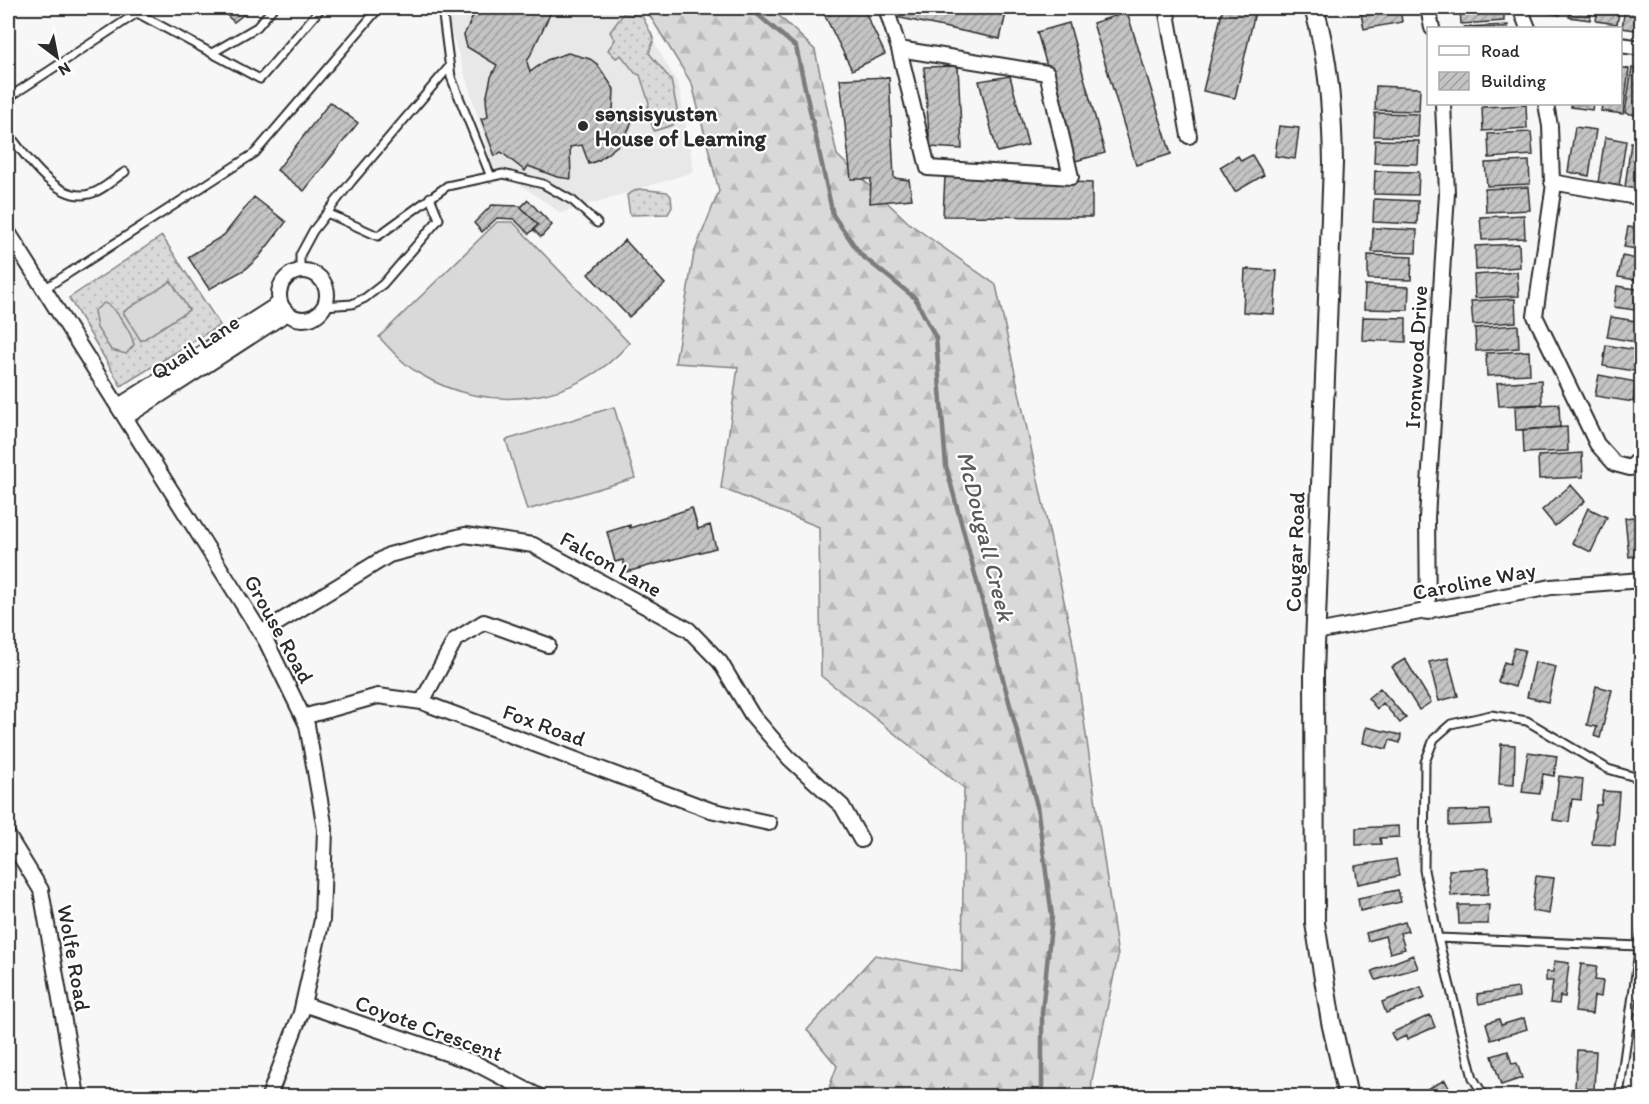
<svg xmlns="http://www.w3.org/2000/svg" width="1649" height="1104" viewBox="0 0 1649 1104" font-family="Itim,sans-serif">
<defs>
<pattern id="grass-dots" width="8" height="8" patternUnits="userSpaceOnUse" patternTransform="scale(1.5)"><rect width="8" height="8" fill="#d9d9d9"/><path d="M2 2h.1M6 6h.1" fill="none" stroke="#bababa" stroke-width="1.8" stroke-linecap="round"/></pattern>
<pattern id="forest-firs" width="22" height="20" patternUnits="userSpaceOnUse" patternTransform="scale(1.5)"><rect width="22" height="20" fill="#d9d9d9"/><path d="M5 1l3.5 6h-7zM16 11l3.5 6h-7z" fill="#bababa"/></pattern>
<pattern id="building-hatch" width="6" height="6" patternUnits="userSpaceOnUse" patternTransform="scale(1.5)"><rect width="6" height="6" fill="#c4c4c4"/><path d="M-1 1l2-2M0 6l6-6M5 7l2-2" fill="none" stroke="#9f9f9f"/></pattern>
</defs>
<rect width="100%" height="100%" fill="#f7f7f7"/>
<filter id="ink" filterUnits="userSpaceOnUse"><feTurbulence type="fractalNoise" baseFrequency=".0167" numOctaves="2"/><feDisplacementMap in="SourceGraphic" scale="12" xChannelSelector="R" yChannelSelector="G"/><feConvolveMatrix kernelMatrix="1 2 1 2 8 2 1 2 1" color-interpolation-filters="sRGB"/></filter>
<g filter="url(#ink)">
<!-- built -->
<path fill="#e8e8e8" d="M457,8H635L679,86L694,172L561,213L493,166L448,20Z"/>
<!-- grass -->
<path fill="url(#grass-dots)" stroke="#828282" stroke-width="1.5" d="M623,14L642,16L654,39L649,53L671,80L678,114L673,125L654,131L647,111L649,103L640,75L635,73L621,55L616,58L608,50L615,40L610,32Z
M638,189L667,192L671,196L672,207L668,214L630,215L627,195Z
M162,236L220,325L121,386L69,298Z"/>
<!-- forest -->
<path fill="url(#forest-firs)" stroke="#828282" stroke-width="1.5" d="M645,8H771L815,50L837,155L910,224L996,285L1072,638L1118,956L1092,1080L1091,1096H826L837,1066L807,1030L875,955L962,972L964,788L821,676L819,527L721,488L738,367L675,363L694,253L719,191L692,84Z"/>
<!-- garden -->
<path fill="#d9d9d9" stroke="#828282" stroke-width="1.5" d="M497,222H513L629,343C578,404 487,415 420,374C404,365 391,350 379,337Z
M171,281L189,310L141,341L123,312Z
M104,303C116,306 132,334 134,345L126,354L111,350L97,328L94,311Z
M614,407L635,478L527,510L506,440Z"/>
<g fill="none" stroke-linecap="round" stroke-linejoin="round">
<!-- stream -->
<path stroke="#7b7b7b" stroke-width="4.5" d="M750,8L796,47L833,215L861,255L915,298L936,338L946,466L1037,806L1052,916L1042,1012V1096"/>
</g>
<!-- building -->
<path fill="url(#building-hatch)" stroke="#2b2b2b" stroke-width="1.5" d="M219,8H252L234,22Z
M477,8H553L527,62L530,72L547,60L568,53L590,59L597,64L614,89L613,111L633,118L629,129L617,146L599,160L589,164L582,145L570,147L571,179L557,177L528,166L525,171L501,152L495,156L481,119L488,117L486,100L491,77L497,65L467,47L464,35Z
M821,8H863L885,54L852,70Z
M893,8H1001L1007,9L1000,39L891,16Z
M1223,8H1256L1235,98L1203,91Z
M1360,8H1400L1402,22L1364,29Z
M1460,8H1504V21L1461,24Z
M1539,8H1561L1560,15L1539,11Z
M1570,8H1592L1590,20L1569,17Z
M1598,8H1620L1617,24L1596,21Z
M1625,8H1642V31L1622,28Z
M1127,12L1171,154L1136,165L1093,23Z
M1069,23L1105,153L1075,161L1037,32Z
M1508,25V28H1464V27Z
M958,66L962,149L930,147L924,67Z
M1620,67L1629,69L1623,114L1601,111L1602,104H1620Z
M1632,68L1642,70V116L1625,113Z
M1010,76L1028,145L997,152L979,81Z
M889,77L894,178L909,180L912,199L870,203L871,179H851L840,79Z
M1376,86L1420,88L1419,111L1375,110Z
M330,102L358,123L304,191L277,170Z
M1571,104H1593L1592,110L1571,107Z
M1526,105L1527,128L1483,131L1482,107Z
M1375,113L1419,114L1418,137L1374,136Z
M1279,126L1299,128L1295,159L1275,156Z
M1575,127L1596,130L1589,176L1568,172Z
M1531,132L1533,155L1489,158L1488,134Z
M1605,137L1626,141L1619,186L1598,183Z
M1375,140L1419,141L1418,164L1374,163Z
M1631,142L1642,143V189L1625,187Z
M1252,155L1264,175L1235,192L1220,167L1238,156L1241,161Z
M1529,161L1530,184L1487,186L1485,163Z
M1375,171L1419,172L1418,195L1374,194Z
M945,176L1092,183V217L943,216Z
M1528,187L1530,210L1486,212L1485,189Z
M254,197L286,222L259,257L246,269L209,289L188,257L224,235Z
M1374,199L1418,201L1417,224L1373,222Z
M528,200L552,225L541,237L533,229L538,225L521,207Z
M492,205L520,206L538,225L529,234L514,219L497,218L482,232L474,223Z
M1524,215L1525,238L1482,240L1480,217Z
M1628,227L1642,229V250L1624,247Z
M1373,228L1417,230L1416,253L1372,252Z
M625,240L665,284L629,317L588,274Z
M1519,244L1520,267L1476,270L1475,246Z
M1368,255L1412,257L1411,280L1368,279Z
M1622,256L1642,260V281L1618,277Z
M1245,269L1277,271L1274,314L1243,312Z
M1517,272L1519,296L1475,298L1474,275Z
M1365,285L1409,287L1408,310L1364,309Z
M1617,286L1642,290V311L1614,307Z
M1515,299L1516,322L1473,325L1471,301Z
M1363,317L1406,318V342L1362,340Z
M1611,317L1642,322V343L1607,337Z
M1518,325L1519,348L1476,351L1475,328Z
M1606,345L1642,351L1640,372L1603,366Z
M1529,351L1530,374L1487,376L1486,353Z
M1599,375L1636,382L1633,402L1595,396Z
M1541,380L1542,404L1499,406L1497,383Z
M1559,404L1560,427L1516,430L1515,406Z
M1567,427L1568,451L1524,453L1523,430Z
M1582,453L1583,477L1539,479L1538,456Z
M1571,485L1585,501L1555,526L1542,510Z
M692,508L698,529L710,525L716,548L626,572L623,560L615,562L607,532L630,525V528Z
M1588,508L1607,517L1591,552L1572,543Z
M1642,516V555L1629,557L1625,518Z
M1514,648L1525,650L1515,687L1498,682L1504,662L1510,664Z
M1448,658L1458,696L1439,701L1429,662Z
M1405,659L1431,702L1419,710L1392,667Z
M1535,662L1556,667L1548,702L1527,697Z
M1596,686L1612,690L1600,738L1594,736L1597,727L1587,725Z
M1380,688L1406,718L1400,723L1383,703L1377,709L1368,698Z
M1366,727L1401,735L1400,743L1390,740L1387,749L1363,743Z
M1501,744L1515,745L1514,785L1499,784Z
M1528,752L1557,756L1554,776L1543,774L1540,794L1522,792Z
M1559,776L1583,779L1581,800L1572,799L1569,822L1553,820Z
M1603,791L1619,792L1615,845L1592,844L1596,805H1601Z
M1490,810L1491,824L1449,826V811Z
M1398,826L1399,837L1380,838L1381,844L1356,845V828Z
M1396,859L1399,876L1358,884L1355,866Z
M1489,868L1488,894L1451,896L1449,870Z
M1536,876L1554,878L1549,914L1532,911Z
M1398,890L1401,902L1360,911L1358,898Z
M1458,905H1489L1488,924H1459Z
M1405,922L1408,931L1400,933L1405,949L1390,953L1385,936L1368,941L1366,933Z
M1413,955L1418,968L1376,980L1372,971Z
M1554,961L1569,963L1565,997L1560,996L1559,1004L1550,1003L1553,981H1546V972H1553Z
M1581,964L1597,966L1595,980L1603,981L1601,997L1594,996L1592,1014L1575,1012Z
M1421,987L1425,998L1386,1013L1382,1002Z
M1518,988L1519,997L1479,1004L1477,994Z
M1430,1015L1435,1027L1407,1039L1406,1036L1395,1041L1391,1033Z
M1524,1018L1527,1029L1491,1040L1486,1023L1499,1019L1501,1025Z
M1577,1050L1596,1051L1594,1089L1575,1088Z
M1508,1051L1512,1064L1517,1063L1522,1078L1501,1085L1492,1056Z
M1445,1080L1449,1088L1435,1096H1413Z"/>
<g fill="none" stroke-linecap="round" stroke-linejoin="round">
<defs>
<path id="service" d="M442,8L451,77L491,177
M212,53L257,27L273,8
M8,98L137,13L260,79L321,8
M8,133C24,154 57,203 89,194C101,192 115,178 125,172
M327,213L378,236L447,186L503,174L543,184L573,201L597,223
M300,271V255L313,231L351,182L449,67
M44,289L255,153L379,8
M324,306L352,304L365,298L383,284L439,219L430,197
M1438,938L1640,946
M1630,1024L1642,1026
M1484,1096L1473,1078L1438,938L1424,870L1425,762L1434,739L1451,724L1491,715L1527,721L1608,769L1642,779
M1619,1096L1642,930"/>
<path id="minor" d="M886,8L899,49L928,168L1071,177L1047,73L899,49
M1166,8L1189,136
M1428,8L1432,28
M1520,8L1528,28
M1620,45L1642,48
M1546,104L1550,126L1552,182L1642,198
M1554,184L1535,316L1597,444L1615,464L1630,468L1642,457
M8,232L266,641L307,725L325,829L322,920L301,1013L269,1096
M279 295a24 24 0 1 1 48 0a24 24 0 1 1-48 0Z
M119,406L280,303
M126,417L287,313
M1428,612L1427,518L1447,193L1443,104
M1316,632L1551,587L1642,580
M261,633L389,555L465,535L533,545L689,630L720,662L752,715L789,758L842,806L861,840
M422,702L455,640L484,622L548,645
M303,717L378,696L422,702L710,810L769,823
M8,836L41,890L77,1096
M303,1004L475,1063L538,1096"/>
<path id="tertiary" d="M1314,8C1329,59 1332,110 1333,163L1314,673L1315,923L1331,1022L1348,1096"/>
</defs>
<!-- service casing -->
<use href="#service" stroke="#2b2b2b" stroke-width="11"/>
<!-- minor casing -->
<use href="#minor" stroke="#2b2b2b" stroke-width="18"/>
<!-- tertiary casing -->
<use href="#tertiary" stroke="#2b2b2b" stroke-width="22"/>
<!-- service -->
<use href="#service" stroke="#fff" stroke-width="7"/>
<!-- minor -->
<use href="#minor" stroke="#fff" stroke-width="14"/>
<!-- tertiary -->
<use href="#tertiary" stroke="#fff" stroke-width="18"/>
</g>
</g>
<!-- markers -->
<circle fill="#2b2b2b" stroke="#fff" stroke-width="2" cx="583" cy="126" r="6"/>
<g text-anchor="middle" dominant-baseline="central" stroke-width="4.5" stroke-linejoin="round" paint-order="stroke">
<!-- poi labels -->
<g font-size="22" font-weight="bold" fill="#2b2b2b" stroke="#fff" text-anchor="start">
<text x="595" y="113">sənsisyustən<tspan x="595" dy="25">House of Learning</tspan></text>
</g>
<!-- street labels -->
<g font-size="22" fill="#2b2b2b" stroke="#fff">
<text transform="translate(195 347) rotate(-33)">Quail Lane</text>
<text transform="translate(1416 357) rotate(-87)">Ironwood Drive</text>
<text transform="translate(1295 552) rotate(-88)">Cougar Road</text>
<text transform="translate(611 564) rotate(29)">Falcon Lane</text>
<text transform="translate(1474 581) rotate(-11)">Caroline Way</text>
<text transform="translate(279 629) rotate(61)">Grouse Road</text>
<text transform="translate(544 725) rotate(20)">Fox Road</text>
<text transform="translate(74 958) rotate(80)">Wolfe Road</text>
<text transform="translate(429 1028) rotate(20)">Coyote Crescent</text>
</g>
<!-- water labels -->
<g font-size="24" font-style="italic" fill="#5a5a5a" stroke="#fff">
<text transform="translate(986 536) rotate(76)">McDougall Creek</text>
</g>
</g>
<!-- margin -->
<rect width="1649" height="1104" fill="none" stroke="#fff" stroke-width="30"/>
<rect x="15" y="15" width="1619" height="1074" fill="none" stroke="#2b2b2b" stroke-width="2" filter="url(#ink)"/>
<!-- legend -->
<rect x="1427" y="27" width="195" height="78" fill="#ffffff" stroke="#aaaaaa" stroke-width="1.5"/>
<rect x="1439" y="46" width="30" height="9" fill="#ffffff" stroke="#aaaaaa" stroke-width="1.5"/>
<text x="1481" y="57" font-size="18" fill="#2b2b2b">Road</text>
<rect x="1439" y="72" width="30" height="18" fill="url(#building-hatch)" stroke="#aaaaaa" stroke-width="1.5"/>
<text x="1481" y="87" font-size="18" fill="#2b2b2b">Building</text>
<!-- north arrow -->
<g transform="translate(57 57) rotate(148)" stroke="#ffffff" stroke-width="4.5" paint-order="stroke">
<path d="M0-4.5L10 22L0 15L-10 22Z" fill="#2b2b2b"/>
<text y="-9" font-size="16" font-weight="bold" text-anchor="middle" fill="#2b2b2b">N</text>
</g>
</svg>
